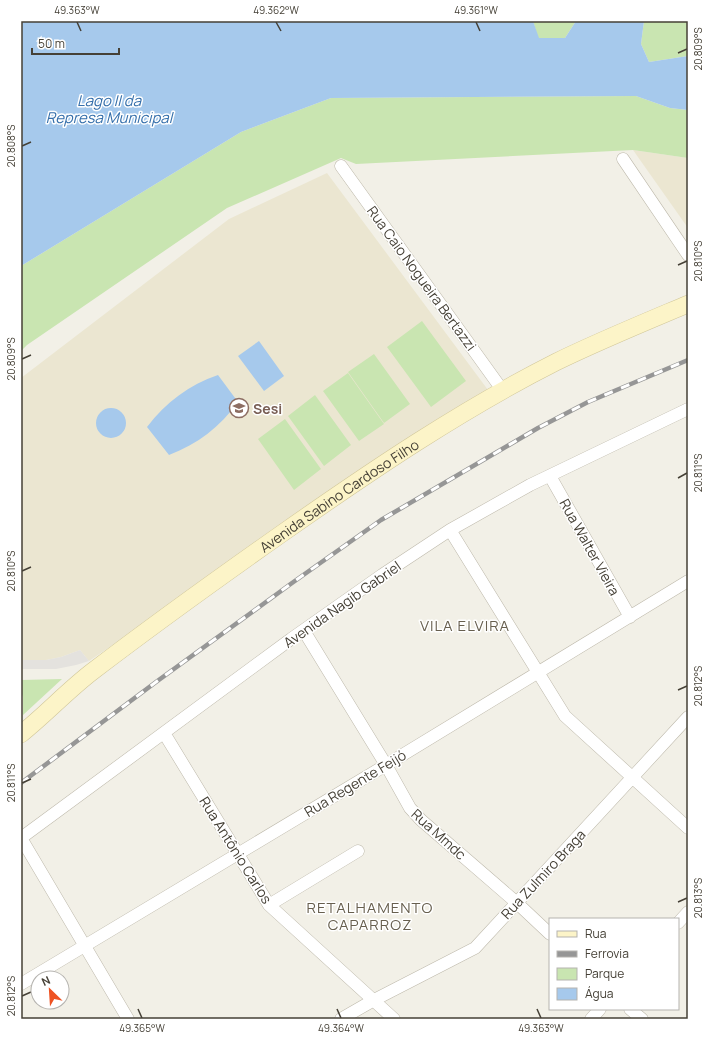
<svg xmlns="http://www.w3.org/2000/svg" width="709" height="1040" viewBox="0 0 709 1040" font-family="Manrope,sans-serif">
<rect width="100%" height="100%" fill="#f2f0e7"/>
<!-- education -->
<path fill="#ebe6d1" d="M633,150L688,158V228Z
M327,173L488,390L89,661L80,650L61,657L46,660H21V378L229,219Z"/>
<!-- green -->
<path fill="#c9e5b1" d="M533,21H576L565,38H538Z
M644,21H688V56L649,62L641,44Z
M636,96L670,108L688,110V158L633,150L356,164L341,158L227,208L27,345L21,351V266L241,132L331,98Z
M422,321L466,381L431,407L387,347Z
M374,354L410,404L384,423L348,372Z
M348,373L384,424L359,441L323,391Z
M315,395L351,445L324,466L288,416Z
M285,419L321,469L294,490L258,439Z
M62,679L23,715V697L21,691V680Z"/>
<!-- parking -->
<path fill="#e4e2de" d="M80,650L89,661L76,665L56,669H21V660H46L61,657Z"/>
<!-- water -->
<path fill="#a6c9ec" d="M21,21H533L539,38H565L576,21H644L641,44L649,62L688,56V110L670,108L636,96L331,98L241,132L21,266Z
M259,341L284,376L264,391L238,356Z
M218,375L238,402C220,427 198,444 169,455L147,427C166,402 189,385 218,375Z
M96 423a15 15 0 1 1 30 0a15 15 0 1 1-30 0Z"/>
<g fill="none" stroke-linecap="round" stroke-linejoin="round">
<defs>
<path id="minor" d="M623,159L688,255
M341,166L503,391
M550,476L630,617
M450,530L565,716L688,828
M304,631L386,765L410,808L421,820L517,903L550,934
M164,733L269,905L394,1019
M269,905L358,851
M678,923L688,912
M21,984L386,765L688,581
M630,1009L642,1019
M128,1019L21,838L291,639L382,575L450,530L530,485L688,409
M341,1019L374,1000L475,948L688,717
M591,1019L600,1009"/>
<g id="secondary">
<path id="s1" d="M21,734C46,714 68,690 93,671C156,623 220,577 284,532C371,471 461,410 556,362C599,341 643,323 688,304"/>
</g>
</defs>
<!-- minor casing -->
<use href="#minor" stroke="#bdb8aa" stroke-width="13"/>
<!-- secondary casing -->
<use href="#secondary" stroke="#d0c698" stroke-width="18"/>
<!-- minor -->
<use href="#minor" stroke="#fff" stroke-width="12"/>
<!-- secondary -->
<use href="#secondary" stroke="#fcf4c8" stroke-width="17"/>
<defs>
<path id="rail" d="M21,783L156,682L292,583L381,520L538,428L588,402L688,360"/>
</defs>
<!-- rail casing -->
<use href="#rail" stroke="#969696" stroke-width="4.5"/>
<!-- rail -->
<use href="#rail" stroke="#fff" stroke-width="3" stroke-dasharray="9" stroke-linecap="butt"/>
</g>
<!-- ticks -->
<path fill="none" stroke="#454036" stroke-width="1.5" d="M77,22L81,31M276,22L281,31M476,22L480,31M678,53L687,49M22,146L31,142M678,265L687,261M22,359L31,355M678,478L687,473M22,571L31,567M678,690L687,686M22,783L31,779M678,902L687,898M22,996L31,992M138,1009L142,1018M337,1009L341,1018M537,1009L541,1018"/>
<!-- icons -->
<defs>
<symbol id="school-ring" viewBox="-11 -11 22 22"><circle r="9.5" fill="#fff" stroke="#8d6e63" stroke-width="1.5"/><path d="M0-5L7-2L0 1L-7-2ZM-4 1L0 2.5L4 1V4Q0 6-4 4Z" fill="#8d6e63"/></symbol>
</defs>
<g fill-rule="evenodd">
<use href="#school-ring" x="228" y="397" width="22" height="22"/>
</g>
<g text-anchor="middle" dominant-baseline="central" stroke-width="3" stroke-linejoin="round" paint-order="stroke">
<!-- street labels -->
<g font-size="14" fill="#454036" stroke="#fff">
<text transform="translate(422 278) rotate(54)">Rua Caio Nogueira Bertazzi</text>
<text stroke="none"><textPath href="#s1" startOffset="398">Avenida Sabino Cardoso Filho</textPath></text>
<text transform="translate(590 547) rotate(61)">Rua Walter Vieira</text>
<text transform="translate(342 604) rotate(-35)">Avenida Nagib Gabriel</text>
<text transform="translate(355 783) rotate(-31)">Rua Regente Feijó</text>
<text transform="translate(439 834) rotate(42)">Rua Mmdc</text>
<text transform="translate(236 850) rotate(58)">Rua Antônio Carlos</text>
<text transform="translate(543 874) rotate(-47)">Rua Zulmiro Braga</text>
</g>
<!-- education labels -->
<g font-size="14" font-weight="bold" fill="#785e54" stroke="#fff" text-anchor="start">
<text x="253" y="408">Sesi</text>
</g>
<!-- water labels -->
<g font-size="15" font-style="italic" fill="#356fab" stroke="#fff">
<text x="109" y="100">Lago II da<tspan x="109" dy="17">Represa Municipal</tspan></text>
</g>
<!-- neighbourhood labels -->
<g font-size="15" letter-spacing="1" fill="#675f4e" stroke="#fff">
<text x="465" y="625">VILA ELVIRA</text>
<text x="370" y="907">RETALHAMENTO<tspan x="370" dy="17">CAPARROZ</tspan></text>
</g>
</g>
<!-- border -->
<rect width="709" height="1040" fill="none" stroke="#ffffff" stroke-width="44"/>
<!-- legend -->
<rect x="549" y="918" width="130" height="92" fill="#ffffff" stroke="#b5b3af"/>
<rect x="557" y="931" width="20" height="6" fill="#fcf4c8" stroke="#b5b3af"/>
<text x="585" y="938" font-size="12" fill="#454036">Rua</text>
<rect x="557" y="951" width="20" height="6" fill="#969696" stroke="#b5b3af"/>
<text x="585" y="958" font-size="12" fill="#454036">Ferrovia</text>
<rect x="557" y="968" width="20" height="12" fill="#c9e5b1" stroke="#b5b3af"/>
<text x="585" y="978" font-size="12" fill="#454036">Parque</text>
<rect x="557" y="988" width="20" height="12" fill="#a6c9ec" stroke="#b5b3af"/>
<text x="585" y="998" font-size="12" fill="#454036">Água</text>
<!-- north arrow -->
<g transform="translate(50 990) rotate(335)"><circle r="19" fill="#ffffff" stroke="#b5b3af"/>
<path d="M0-3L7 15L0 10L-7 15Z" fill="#ee5222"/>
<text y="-6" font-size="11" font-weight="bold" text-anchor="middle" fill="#454036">N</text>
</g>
<!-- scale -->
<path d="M32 48v6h87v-6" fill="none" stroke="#454036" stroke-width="2"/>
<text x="38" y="48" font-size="12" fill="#454036" stroke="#ffffff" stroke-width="3" paint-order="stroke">50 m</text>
<rect x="22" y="22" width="665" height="996" fill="none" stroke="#454036" stroke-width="1.5"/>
<g font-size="10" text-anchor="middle" fill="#454036">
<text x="77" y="14">49.363°W</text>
<text x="276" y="14">49.362°W</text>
<text x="476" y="14">49.361°W</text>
<text transform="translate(698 49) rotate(-90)" y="4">20.809°S</text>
<text transform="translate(11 146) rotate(-90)" y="4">20.808°S</text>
<text transform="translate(698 261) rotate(-90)" y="4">20.810°S</text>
<text transform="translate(11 359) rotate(-90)" y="4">20.809°S</text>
<text transform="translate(698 473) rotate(-90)" y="4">20.811°S</text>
<text transform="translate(11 571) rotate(-90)" y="4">20.810°S</text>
<text transform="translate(698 686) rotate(-90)" y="4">20.812°S</text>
<text transform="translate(11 783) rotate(-90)" y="4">20.811°S</text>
<text transform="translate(698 898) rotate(-90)" y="4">20.813°S</text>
<text transform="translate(11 996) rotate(-90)" y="4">20.812°S</text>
<text x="142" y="1032">49.365°W</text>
<text x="341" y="1032">49.364°W</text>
<text x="541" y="1032">49.363°W</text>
</g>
</svg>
